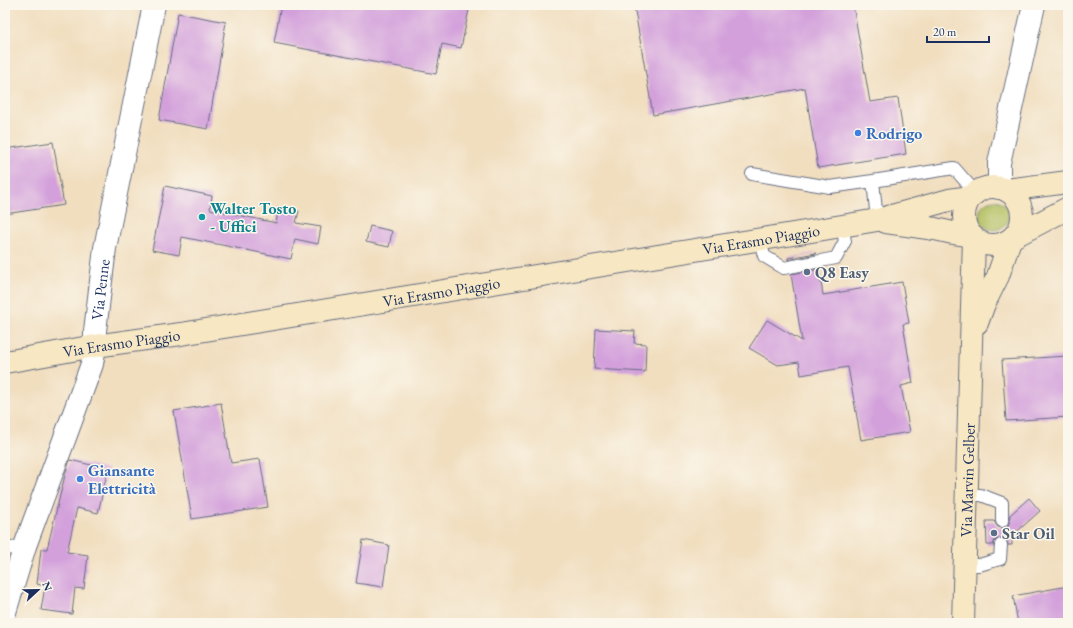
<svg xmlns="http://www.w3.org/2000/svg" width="1073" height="628" viewBox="0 0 1073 628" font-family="'EB Garamond',serif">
<rect width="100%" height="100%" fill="#fbf7ec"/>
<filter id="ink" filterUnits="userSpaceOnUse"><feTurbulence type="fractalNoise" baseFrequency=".025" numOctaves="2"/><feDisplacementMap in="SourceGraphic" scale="8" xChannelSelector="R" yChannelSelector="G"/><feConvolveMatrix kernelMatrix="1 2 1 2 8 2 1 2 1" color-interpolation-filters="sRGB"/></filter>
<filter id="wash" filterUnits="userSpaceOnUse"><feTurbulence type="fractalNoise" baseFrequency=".012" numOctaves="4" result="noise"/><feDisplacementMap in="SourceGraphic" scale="16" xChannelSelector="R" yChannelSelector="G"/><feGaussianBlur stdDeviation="0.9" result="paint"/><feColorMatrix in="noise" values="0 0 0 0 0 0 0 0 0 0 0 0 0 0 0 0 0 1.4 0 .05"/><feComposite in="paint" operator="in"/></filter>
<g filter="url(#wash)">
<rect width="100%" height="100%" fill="#f1debf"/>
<!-- green -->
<path fill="#b3c062" stroke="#677860" d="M979 215a15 15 0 1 1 30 0a15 15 0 1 1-30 0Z"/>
<g id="blocks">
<!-- building -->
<path fill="#d3a0db" d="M281,5H470L461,48L442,44L436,74L274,43Z
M634,5H853L870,102L898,98L906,154L818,168L805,88L653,115Z
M178,13L226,22L208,129L159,120Z
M53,142L64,205L5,214V149Z
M165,186L212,196L210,209L276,223L279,207L299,211L296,223L321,227L318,244L295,239L291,259L182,237L179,255L152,250Z
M370,226L392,231L389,247L366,242Z
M816,253V254L788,260V258Z
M819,269L823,295L902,282L909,323L903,324L913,383L901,386L910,432L861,440L848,367L801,375L799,362L778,365L749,348L767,320L802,341L791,274Z
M596,329L635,331L634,343L646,344L645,372L594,369Z
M1068,356V417L1006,421L1002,360Z
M221,403L231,463L260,459L268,507L192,519L174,411Z
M70,460L108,469L98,513L77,508L67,552L88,555L84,589L75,588L72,614L41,610L45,586L37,584L41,549H47L65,475Z
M1029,498L1040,511L1012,536V545H1008L1006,539L1001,538L995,540L993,545H987L986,521H994L998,527L1005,528L1009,524L1010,515Z
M363,540L389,545L383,587L356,583Z
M1068,586V623H1018L1013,596Z"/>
</g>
</g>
<g filter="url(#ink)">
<use href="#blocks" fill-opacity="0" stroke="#666c80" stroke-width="1"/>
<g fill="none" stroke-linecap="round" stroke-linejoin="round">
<defs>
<path id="lane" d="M752,174L830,187L873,181L877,220
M873,181L954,168L976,193
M760,240L764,256L784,268L836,258L845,241L842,226
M967,495H981L1002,503V521
M5,549L25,546
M965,565H979L1000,559L1001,545"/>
<g id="street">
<path d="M999,188V163L1034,5"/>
<path id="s1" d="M5,612L25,546L92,364L95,346V331L105,248L154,5"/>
</g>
<g id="secondary">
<circle cx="993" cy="216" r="29"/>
<path d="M1006,190L1068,182"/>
<path d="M886,222L935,229L953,233L972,236"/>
<path d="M1015,236L1068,208"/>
<path d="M977,323L984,304L998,276L1010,240"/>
<path id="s2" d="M5,362L95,346L181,334L842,226L877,220L949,200L971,197"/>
<path id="s3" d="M963,623L974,238"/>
</g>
</defs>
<!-- lane casing -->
<use href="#lane" stroke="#666c80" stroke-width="14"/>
<!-- street casing -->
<use href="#street" stroke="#666c80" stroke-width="24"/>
<!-- secondary casing -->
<use href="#secondary" stroke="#666c80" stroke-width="24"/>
<!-- lane -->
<use href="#lane" stroke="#fff" stroke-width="12"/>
<!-- street -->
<use href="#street" stroke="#fff" stroke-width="22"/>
<!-- secondary -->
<use href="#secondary" stroke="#f7e8c3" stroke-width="22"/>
</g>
</g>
<!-- markers -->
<g fill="#3f7fe0" stroke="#fbf7ec" stroke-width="1.5">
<circle cx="858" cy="133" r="4"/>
<circle cx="80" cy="479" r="4"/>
</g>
<circle fill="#0f9aa8" stroke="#fbf7ec" stroke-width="1.5" cx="202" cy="217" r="4"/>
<g fill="#5c6f8a" stroke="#fbf7ec" stroke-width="1.5">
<circle cx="807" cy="272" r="4"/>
<circle cx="994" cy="533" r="4"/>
</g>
<g text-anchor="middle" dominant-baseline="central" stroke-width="3" stroke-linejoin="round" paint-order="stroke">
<!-- shop labels -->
<g font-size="16" font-weight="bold" fill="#366cbe" stroke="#fbf7ec" text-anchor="start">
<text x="866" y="133">Rodrigo</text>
<text x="88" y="470">Giansante<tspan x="88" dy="18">Elettricità</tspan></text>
</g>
<!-- culture labels -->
<g font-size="16" font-weight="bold" fill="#0d838f" stroke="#fbf7ec" text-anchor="start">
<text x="210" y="208">Walter Tosto<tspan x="210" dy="18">- Uffici</tspan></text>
</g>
<!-- street labels -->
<g font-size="16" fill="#1b2f5e" stroke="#fbf7ec">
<text stroke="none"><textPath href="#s2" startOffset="766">Via Erasmo Piaggio</textPath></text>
<text stroke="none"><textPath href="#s1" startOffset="338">Via Penne</textPath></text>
<text stroke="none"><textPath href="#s2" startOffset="442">Via Erasmo Piaggio</textPath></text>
<text stroke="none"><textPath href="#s2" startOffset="118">Via Erasmo Piaggio</textPath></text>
<text stroke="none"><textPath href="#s3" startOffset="143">Via Marvin Gelber</textPath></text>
</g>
<!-- service labels -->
<g font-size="16" font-weight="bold" fill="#4e5e75" stroke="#fbf7ec" text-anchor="start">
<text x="815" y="272">Q8 Easy</text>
<text x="1002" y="533">Star Oil</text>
</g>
</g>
<!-- margin -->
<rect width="1073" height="628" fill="none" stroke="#fbf7ec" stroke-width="20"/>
<!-- north arrow -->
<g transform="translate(38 590) rotate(68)" stroke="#fbf7ec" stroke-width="3" paint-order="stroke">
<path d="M0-3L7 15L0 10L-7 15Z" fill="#1b2f5e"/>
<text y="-6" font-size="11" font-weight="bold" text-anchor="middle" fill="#1b2f5e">N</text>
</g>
<!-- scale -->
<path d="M927 36v6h62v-6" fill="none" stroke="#1b2f5e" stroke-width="2"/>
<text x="933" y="36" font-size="12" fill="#1b2f5e" stroke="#fbf7ec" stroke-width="3" paint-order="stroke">20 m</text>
</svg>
